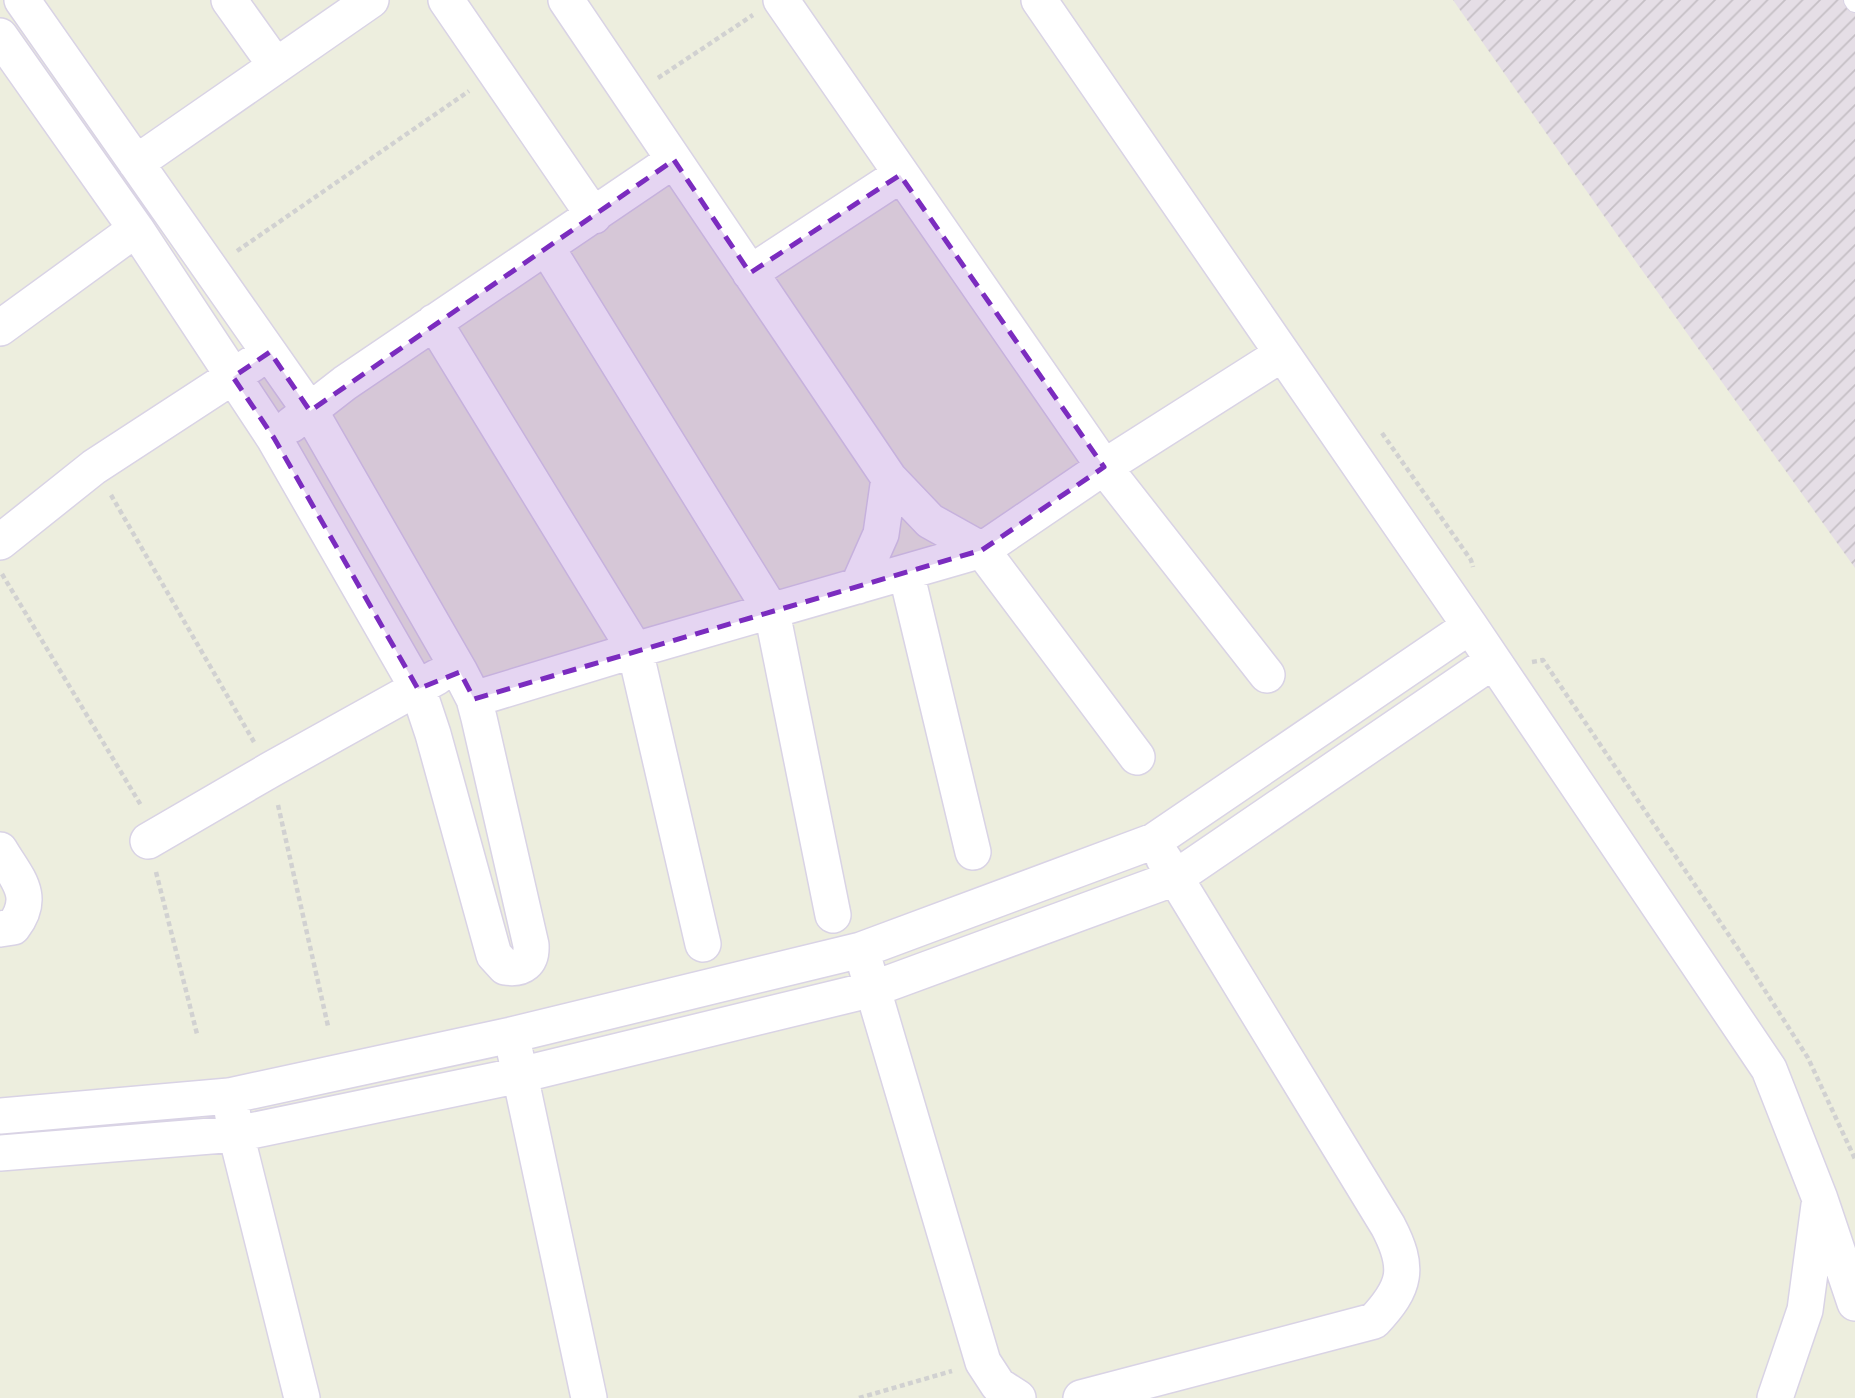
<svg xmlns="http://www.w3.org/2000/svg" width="1855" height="1398" viewBox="0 0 1855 1398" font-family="'Open Sans',sans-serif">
<defs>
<pattern id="industrial-furrows" width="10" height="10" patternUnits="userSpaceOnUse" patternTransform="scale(1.75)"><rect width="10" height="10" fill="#e5dee6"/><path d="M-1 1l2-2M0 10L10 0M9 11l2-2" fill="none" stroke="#c5bfc5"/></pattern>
</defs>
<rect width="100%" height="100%" fill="#edeede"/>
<!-- industrial -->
<path fill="url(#industrial-furrows)" d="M1453,0H1855V568L1639,266Z"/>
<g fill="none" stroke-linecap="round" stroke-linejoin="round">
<defs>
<path id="lane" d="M1853,0L1855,3"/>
<path id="street" d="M229,0L276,66
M446,0L594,216
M566,0L889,478L930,521L982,550L1137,757
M781,0L1104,467L1267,675
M1039,0L1470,626L1769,1069L1820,1199L1855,1303
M0,36L136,229L274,438L418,689L433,734L494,955L505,967C523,970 532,962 531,945L479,718L474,699L460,672L310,411L22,0
M136,163L371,0
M547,248L772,612L833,915
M750,273L900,175
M434,322L635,650L703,944
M0,328L136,229
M291,425L345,383L674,160
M0,542L94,467L252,364
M906,572L973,852
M858,586L881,534L889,478
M474,699L635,650L982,550L1104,467L1282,354
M148,841L270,770L437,677
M0,850C17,879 37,896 13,927L0,929
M866,966L983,1362L998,1385L1018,1398
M515,1052L589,1398
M232,1110L236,1134L302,1398
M0,1116L229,1096L511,1035L861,950L1154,841L1470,626
M0,1153L236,1134L520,1075L873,989L1175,878L1493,661
M1081,1398L1374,1321C1406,1287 1410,1268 1388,1226L1164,859
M1775,1398L1805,1310L1819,1205"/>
</defs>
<!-- lane casing -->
<use href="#lane" stroke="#d9d3e5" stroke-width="20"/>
<!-- street casing -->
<use href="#street" stroke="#d9d3e5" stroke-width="38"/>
<!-- path -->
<path stroke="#d1d1d1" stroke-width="4.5" stroke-dasharray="5 3.5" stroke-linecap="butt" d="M658,78L753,15
M237,251L469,91
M1382,433L1471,560L1473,567
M111,495L254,742
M2,574L142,807
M1532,662L1543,660L1743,956L1808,1058L1855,1159
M278,805L328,1026
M156,872L197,1034
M859,1398L952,1371"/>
<!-- lane -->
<use href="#lane" stroke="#fff" stroke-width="18"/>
<!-- street -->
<use href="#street" stroke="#fff" stroke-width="35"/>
</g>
<!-- marked area -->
<path fill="#7b2cbf" fill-opacity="0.2" stroke="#7b2cbf" stroke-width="5" stroke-dasharray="14 9" stroke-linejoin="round" d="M674,160L750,273L900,175L1104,467L982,550L474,699L460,672L418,689L274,438L233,377L270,352L310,411Z"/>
</svg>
